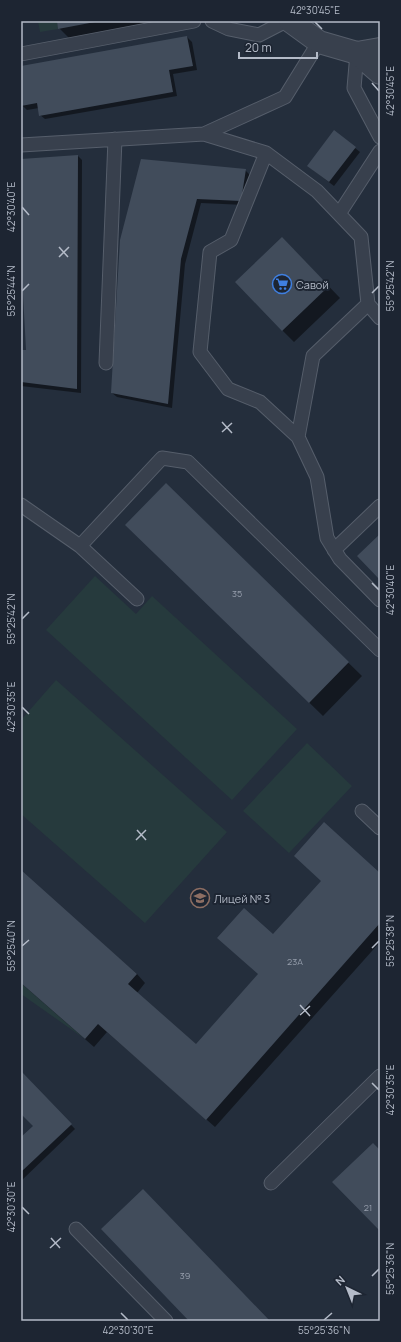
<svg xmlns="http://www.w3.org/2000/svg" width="401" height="1342" viewBox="0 0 401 1342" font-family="Manrope,sans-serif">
<rect width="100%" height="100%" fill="#242e3c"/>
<!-- green -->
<path fill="#263a3d" d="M38,21H57L58,29L40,32Z
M95,576L136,614L152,596L297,729L232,800L46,630Z
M56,680L227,832L145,923L21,814V720Z
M307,743L352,786L289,853L243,811Z
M21,983L85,1039L21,994Z"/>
<!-- shadow -->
<path fill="#0007" d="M58,21H194L75,44L59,28Z
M187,37L192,42L197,70L173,74L177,96L45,119L40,115L39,108L27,110L22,105L21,67Z
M355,148L360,152L334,186L313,170Z
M78,156L82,160L81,393L21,386V351H27L21,240V160Z
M245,170L250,175L245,205L201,203L185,264L172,408L117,397L112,393L121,240Z
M294,250L340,298L294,342L282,330Z
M166,485L362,676L323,716L140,538Z
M295,856L380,874V942L215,1127L107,1032L94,1047L21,983V872L137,974L145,983L137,993L197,1046L259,975L273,936L322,881Z
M21,1072L75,1129L21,1181V1139L34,1126L21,1112Z"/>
<!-- building -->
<path fill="#414c5b" d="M57,21H95V22L58,29Z
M187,36L193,66L169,70L173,92L39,116L37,103L21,106V66Z
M334,130L356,147L329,182L307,166Z
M78,155L77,389L21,382V350H26L21,257V159Z
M141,159L246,169L241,201L197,199L181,259L168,404L111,393L120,240Z
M282,237L329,286L282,331L235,282Z
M166,483L349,662L309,703L125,525Z
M380,534V580L357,556Z
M324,822L380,873V923L206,1120L98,1024L85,1039L21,983V870L137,974L128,984L196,1044L258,974L217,938L244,908L273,934L321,881L294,856Z
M21,1071L72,1124L21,1172V1137L33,1126L21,1114Z
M373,1143L380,1150V1231L332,1182Z
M143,1189L270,1321H189L101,1229Z"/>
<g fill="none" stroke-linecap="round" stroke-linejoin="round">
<defs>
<path id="service" d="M212,21L229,29L259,35L286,21
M357,53L354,88L380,137
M21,54L194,21
M204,134L285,97L319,42
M21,145L204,134L266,153L317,191L361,237L368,304L313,356L298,437
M266,153L231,240L210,252L200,352L228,389L260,402L298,437L317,477L327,538L340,559L380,600
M339,214L380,151
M368,304L380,318
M106,363L115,139
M21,505L80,546L137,599
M80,546L162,458L188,462L380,650
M334,550L380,506
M362,811L380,828
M271,1183L380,1076
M76,1229L166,1321"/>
<path id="minor" d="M290,21L319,42L357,53L380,73
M357,53L380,49"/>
</defs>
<!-- service casing -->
<use href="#service" stroke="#565e6b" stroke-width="15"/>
<!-- minor casing -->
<use href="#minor" stroke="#565e6b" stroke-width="24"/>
<!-- service -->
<use href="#service" stroke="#38404d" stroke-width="13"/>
<!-- minor -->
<use href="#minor" stroke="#38404d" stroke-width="22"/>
</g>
<!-- ticks -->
<path fill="none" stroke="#b4bbc8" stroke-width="1.5" d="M315,22L322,29M372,83L379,91M22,207L29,215M59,247L68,257M59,257L69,247M22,291L29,284M372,293L379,286M222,422L232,433M222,432L232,423M372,583L379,590M22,619L29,612M22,707L29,714M137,830L146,840M136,840L146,830M22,946L29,940M372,948L379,941M300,1005L310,1016M300,1015L310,1006M372,1083L379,1090M22,1207L29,1214M51,1238L60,1248M50,1248L61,1238M372,1276L379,1269M121,1313L128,1320M324,1320L332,1313"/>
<!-- icons -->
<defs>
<symbol id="supermarket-ring" viewBox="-11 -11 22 22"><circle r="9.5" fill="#1d2532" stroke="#3f7fe0" stroke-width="1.5"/><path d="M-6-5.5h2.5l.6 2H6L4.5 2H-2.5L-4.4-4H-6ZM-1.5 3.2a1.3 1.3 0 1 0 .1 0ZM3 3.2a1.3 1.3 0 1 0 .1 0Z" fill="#3f7fe0"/></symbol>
<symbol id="school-ring" viewBox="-11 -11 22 22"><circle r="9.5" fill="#1d2532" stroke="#8d6e63" stroke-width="1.5"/><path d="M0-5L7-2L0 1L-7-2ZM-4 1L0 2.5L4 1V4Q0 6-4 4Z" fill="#8d6e63"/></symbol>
</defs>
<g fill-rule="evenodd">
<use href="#supermarket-ring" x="271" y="273" width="22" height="22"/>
<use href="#school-ring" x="189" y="887" width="22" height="22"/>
</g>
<g text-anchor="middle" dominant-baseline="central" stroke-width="4" stroke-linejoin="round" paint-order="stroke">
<!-- number labels -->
<g font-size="9" fill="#979fad">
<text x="237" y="593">35</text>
<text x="295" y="961">23А</text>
<text x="368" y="1207">21</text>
<text x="185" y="1275">39</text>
</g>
<!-- poi labels -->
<g font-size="11" fill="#b4bbc8" stroke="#1d2532" text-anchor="start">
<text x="296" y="284">Савой</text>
<text x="214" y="898">Лицей № 3</text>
</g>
</g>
<!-- border -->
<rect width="401" height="1342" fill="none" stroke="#1d2532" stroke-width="44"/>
<!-- north arrow -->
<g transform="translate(347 1288) rotate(317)" stroke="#1d2532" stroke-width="3" paint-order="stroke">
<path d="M0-3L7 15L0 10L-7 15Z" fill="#b4bbc8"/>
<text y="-6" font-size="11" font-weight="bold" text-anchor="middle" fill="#b4bbc8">N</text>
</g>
<!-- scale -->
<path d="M239 52v6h78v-6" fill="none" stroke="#b4bbc8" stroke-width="2"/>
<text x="245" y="52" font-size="12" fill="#b4bbc8" stroke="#1d2532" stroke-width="3" paint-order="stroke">20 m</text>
<rect x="22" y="22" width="357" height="1298" fill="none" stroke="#b4bbc8" stroke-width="1.5"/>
<g font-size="10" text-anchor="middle" fill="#b4bbc8">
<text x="315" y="14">42°30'45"E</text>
<text transform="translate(390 91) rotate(-90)" y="4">42°30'45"E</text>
<text transform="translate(11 207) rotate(-90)" y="4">42°30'40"E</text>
<text transform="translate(390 286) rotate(-90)" y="4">55°25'42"N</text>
<text transform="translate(11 291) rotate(-90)" y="4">55°25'44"N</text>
<text transform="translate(390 590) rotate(-90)" y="4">42°30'40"E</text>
<text transform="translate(11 619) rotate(-90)" y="4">55°25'42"N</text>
<text transform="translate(11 707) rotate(-90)" y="4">42°30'35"E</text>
<text transform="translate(390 941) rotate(-90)" y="4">55°25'38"N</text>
<text transform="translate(11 946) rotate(-90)" y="4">55°25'40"N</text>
<text transform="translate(390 1090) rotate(-90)" y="4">42°30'35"E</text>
<text transform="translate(11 1207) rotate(-90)" y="4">42°30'30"E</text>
<text transform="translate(390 1269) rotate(-90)" y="4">55°25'36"N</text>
<text x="128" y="1334">42°30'30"E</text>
<text x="324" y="1334">55°25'36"N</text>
</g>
</svg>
